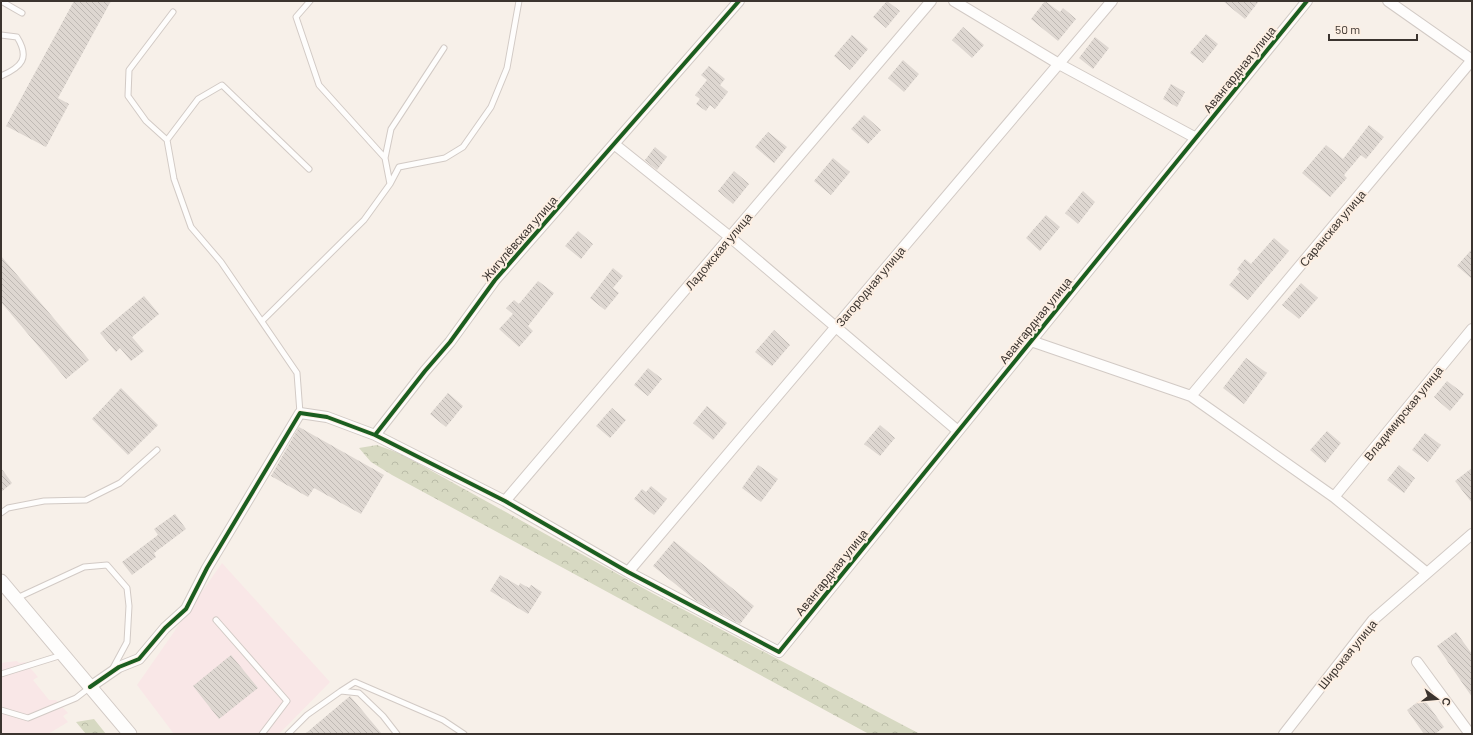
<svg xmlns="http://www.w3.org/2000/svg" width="1473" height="735" viewBox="0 0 1473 735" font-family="Barlow,sans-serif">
<defs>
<pattern id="forest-crowns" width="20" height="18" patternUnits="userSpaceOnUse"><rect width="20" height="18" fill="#d7d9c2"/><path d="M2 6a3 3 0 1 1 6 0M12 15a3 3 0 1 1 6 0" fill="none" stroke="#b9bba7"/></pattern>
<pattern id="building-back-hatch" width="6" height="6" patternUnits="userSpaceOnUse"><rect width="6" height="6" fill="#ded7d1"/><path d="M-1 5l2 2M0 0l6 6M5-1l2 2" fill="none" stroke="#bfb9b4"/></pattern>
</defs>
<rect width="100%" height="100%" fill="#f7f0e9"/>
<!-- commercial -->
<path fill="#f9e7e7" d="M222,563L330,682L279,734H174L137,685Z
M17,661L19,663L25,662L38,677L33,680L49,700H56L68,713L63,716L68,722L48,734H1V663Z"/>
<!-- forest -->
<path fill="url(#forest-crowns)" d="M377,445L401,454L652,593L920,734H869L392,475L371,462L359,448Z
M94,719L106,734H86L76,722Z"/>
<!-- building -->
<path fill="url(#building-back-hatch)" d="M74,1H111L58,98L69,104L46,147L6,126Z
M887,1L900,11L886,28L873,17Z
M1045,1L1060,12L1063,8L1076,19L1058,41L1031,19Z
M1223,1H1259L1245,19Z
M963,27L984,45L972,58L952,40Z
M1206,34L1218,44L1203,63L1190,53Z
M852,35L868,49L850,70L834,56Z
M1095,37L1109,48L1093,69L1079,58Z
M903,60L919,74L904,92L888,78Z
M709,66L725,79L720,85L728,92L715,109L710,105L706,111L696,104L700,99L695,95L707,80L701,75Z
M1171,84L1185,92L1177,107L1163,99Z
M864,115L881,130L868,144L851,129Z
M1369,125L1384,137L1366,159L1361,155L1344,175L1347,178L1330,197L1302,173L1326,145L1343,159Z
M768,132L787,147L774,163L755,147Z
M655,147L667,157L657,170L645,160Z
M833,158L850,172L831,195L814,181Z
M734,171L749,184L733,204L718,191Z
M1083,191L1095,202L1078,224L1065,213Z
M1046,215L1060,227L1040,251L1026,238Z
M578,231L593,244L581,259L565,246Z
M1274,238L1289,251L1248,300L1229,285L1240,272L1237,269L1245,259L1251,264Z
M1472,249V279L1457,266Z
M1,256L89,360L66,379L1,302Z
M613,268L623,276L613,288L619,293L605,310L590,298Z
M538,281L554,293L528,326L533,331L519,347L499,329L513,314L506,308L514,300L519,304Z
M1301,283L1318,298L1299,319L1282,305Z
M144,296L159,314L132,337L144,351L131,361L120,348L116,352L100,333Z
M774,330L790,345L772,366L755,352Z
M1246,358L1267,373L1244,404L1223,388Z
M648,368L662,379L648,396L634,385Z
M1447,381L1464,394L1450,411L1434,397Z
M121,388L158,425L128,455L92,419Z
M448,393L463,406L446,427L430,414Z
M707,406L727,423L713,440L693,423Z
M612,408L626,420L610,438L596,426Z
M880,425L895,438L880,456L864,444Z
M299,427L384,475L361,514L314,488L308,497L271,476Z
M1327,431L1341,443L1325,463L1310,450Z
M1425,433L1441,445L1428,462L1412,450Z
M758,465L778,479L761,502L742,488Z
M1399,465L1415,478L1404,493L1387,480Z
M1,468L12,483L1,492Z
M1472,468V503L1455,481Z
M651,486L667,499L654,515L634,499L642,489L646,492Z
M175,514L186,529L154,553L156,557L132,575L122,562L158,535L154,529Z
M674,541L754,606L740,624L695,600L653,566Z
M500,575L519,586L520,583L529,588L531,585L542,592L528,614L490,591Z
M1456,632L1472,654V697L1437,646Z
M231,655L258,688L219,719L193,686Z
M350,696L382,734H305Z
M1423,698L1444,727L1435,734H1424L1407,710Z"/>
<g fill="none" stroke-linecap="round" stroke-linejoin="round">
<defs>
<path id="service" d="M1,1L22,13
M310,1L296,17L319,85L385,158
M1,35L17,37C30,58 22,67 1,76
M167,140L146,121L128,96L129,70L173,12
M390,184L399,167L445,158L463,147L491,107L507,68L519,1
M262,321L364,220L390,184L385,158L391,129L444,48
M300,413L297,373L221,262L191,227L174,179L167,140L198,99L222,85L309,169
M1,513L8,508L44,501L86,500L120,483L157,450
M17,598L84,567L107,565L127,588L129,606L127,642L113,668
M216,620L287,701L262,734
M1,674L62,655
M341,691L355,682L443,720L464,734
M1,710L28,718L76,698L89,688
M288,734L307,715L341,691L359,693L383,716L397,734"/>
<path id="minor" d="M954,1L1059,64L1196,138
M1388,1L1472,60
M614,144L730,237L958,431
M1031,341L1191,396L1334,497L1427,573
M1191,396L1472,60
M375,435L505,501L628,572L779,652L1307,1
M1334,497L1472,329
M505,501L931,1
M628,572L1112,1
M1417,662L1470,734
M90,687L119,667L139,659L165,628L186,609L207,568L300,413L327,417L375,435L425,371L450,342L495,280L739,1
M1284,734L1373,620L1472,534"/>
<path id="tertiary" d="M1,581L130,734"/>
</defs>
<!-- service casing -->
<use href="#service" stroke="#d2cac5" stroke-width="7"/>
<!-- minor casing -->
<use href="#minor" stroke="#d2cac5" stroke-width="12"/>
<!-- tertiary casing -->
<use href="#tertiary" stroke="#d2cac5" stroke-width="15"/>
<!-- service -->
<use href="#service" stroke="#fefdfc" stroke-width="5"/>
<!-- minor -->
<use href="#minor" stroke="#fefdfc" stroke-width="10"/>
<!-- tertiary -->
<use href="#tertiary" stroke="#fefdfc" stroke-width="13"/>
<defs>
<path id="cycleway" d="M375,435L505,501L628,572L779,652L1307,1
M90,687L119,667L139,659L165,628L186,609L207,568L300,413L327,417L375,435L425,371L450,342L495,280L739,1"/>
</defs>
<!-- cycleway casing -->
<use href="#cycleway" stroke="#fdefe3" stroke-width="6"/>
<!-- cycleway -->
<use href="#cycleway" stroke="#1b5e20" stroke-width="4"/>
</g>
<g text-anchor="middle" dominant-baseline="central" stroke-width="4" stroke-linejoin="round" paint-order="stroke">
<!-- street labels -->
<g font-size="12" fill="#3b342f" stroke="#fdefe3">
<text transform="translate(1239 69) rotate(-51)">Авангардная улица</text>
<text transform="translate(1332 228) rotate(-50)">Саранская улица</text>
<text transform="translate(519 238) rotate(-49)">Жигулёвская улица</text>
<text transform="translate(718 251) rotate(-50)">Ладожская улица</text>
<text transform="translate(870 286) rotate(-50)">Загородная улица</text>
<text transform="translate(1035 320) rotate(-51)">Авангардная улица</text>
<text transform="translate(1403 413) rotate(-51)">Владимирская улица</text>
<text transform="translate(831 572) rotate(-51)">Авангардная улица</text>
<text transform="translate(1347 654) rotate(-51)">Широкая улица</text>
</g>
</g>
<!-- border -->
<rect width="1473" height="735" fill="none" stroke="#3b342f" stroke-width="4"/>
<!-- north arrow -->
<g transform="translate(1437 699) rotate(106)" stroke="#fdefe3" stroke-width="3" paint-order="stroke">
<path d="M0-3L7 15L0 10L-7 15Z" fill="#3b342f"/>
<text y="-6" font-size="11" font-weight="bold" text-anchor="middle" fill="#3b342f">С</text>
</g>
<!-- scale -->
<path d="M1329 34v6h88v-6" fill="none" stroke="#3b342f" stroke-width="2"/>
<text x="1335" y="34" font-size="12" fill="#3b342f" stroke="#fdefe3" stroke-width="3" paint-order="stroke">50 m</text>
</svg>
